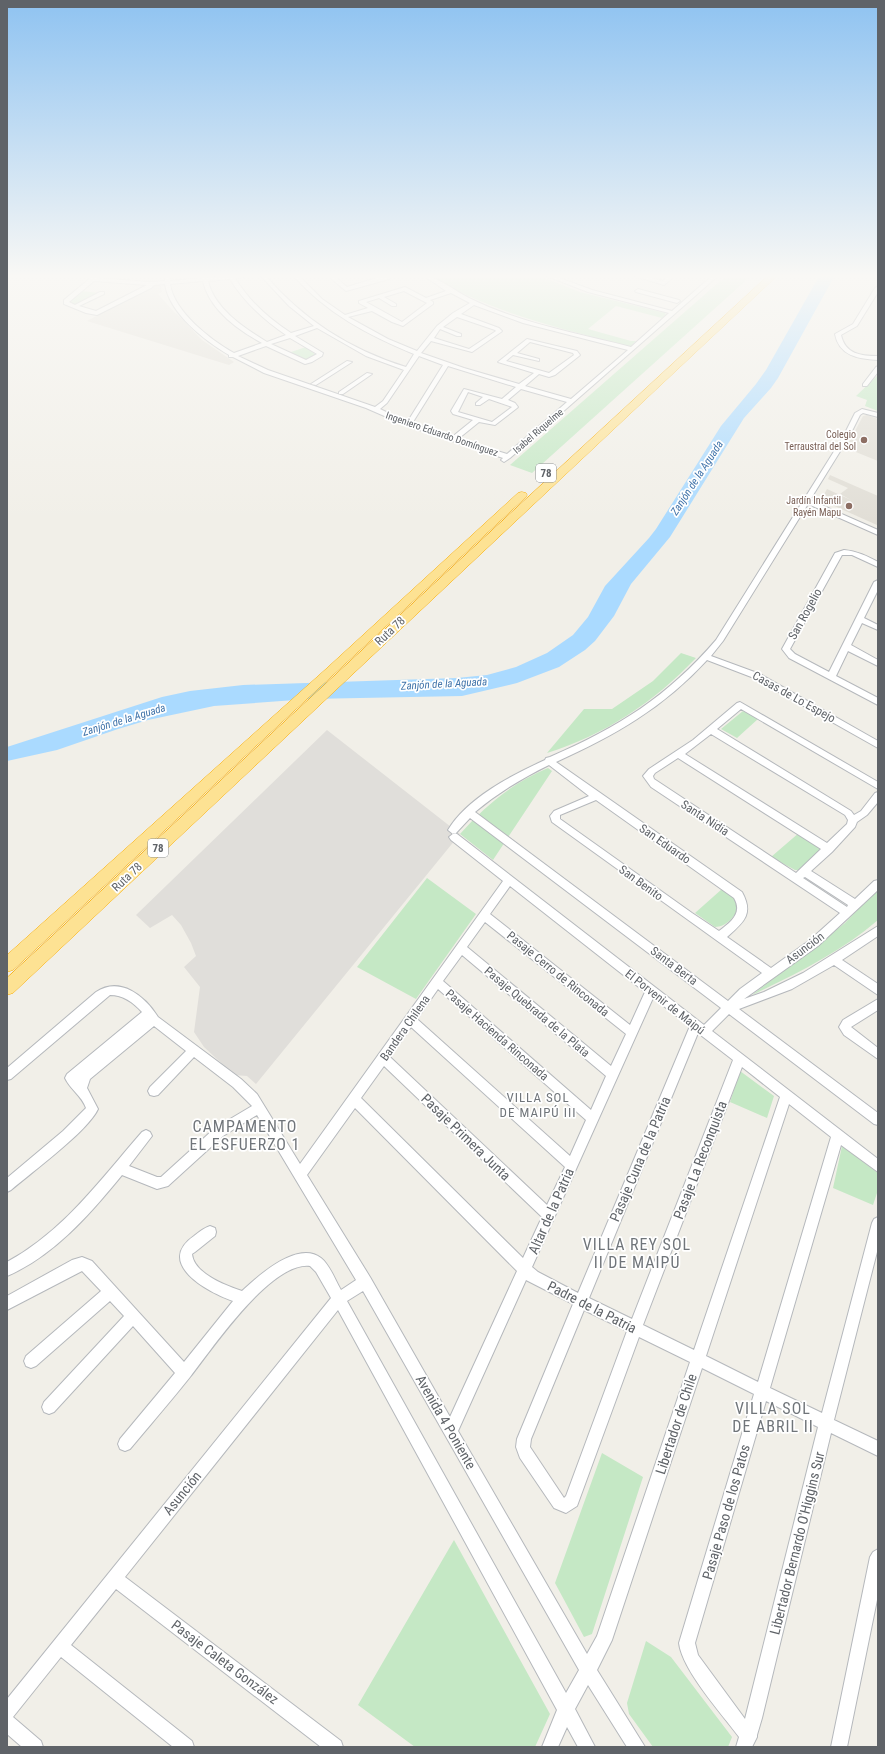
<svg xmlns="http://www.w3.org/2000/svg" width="885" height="1754" viewBox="0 0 885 1754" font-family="'Roboto Condensed',sans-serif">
<rect width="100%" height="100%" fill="#f1efe8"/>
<!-- industrial -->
<path fill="#e0deda" d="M327,730L460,834L256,1084L247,1076L234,1075L204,1047L194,1032L200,987L184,967L196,956L191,943L181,925L172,915L150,928L136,915Z"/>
<!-- education -->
<path fill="#e1ded6" d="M161,285L162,292L158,294L175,313L177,314L202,340L234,362L229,365L87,321L153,286Z
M867,415L878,419V461L846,448L863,416Z
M830,475L878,496L877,525L821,500L827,489L851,500L840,494L848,488L828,479Z"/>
<!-- green -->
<path fill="#c5e8c5" d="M429,275H537L580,292L665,313L666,315L662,318L616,306L588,329L631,341H636L631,346L624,345C556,327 489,312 429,275Z
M727,275H752L532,473L510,465Z
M82,291L99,293L76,305L68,303Z
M306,347L316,355L305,360L288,353Z
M878,375V411L865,406L867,400L856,396Z
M681,653L696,658C654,702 605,735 547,753L584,709H612L653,681Z
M743,711L758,719L737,738L721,729Z
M548,768L552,771L493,860L460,834C484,807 513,782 548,768Z
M800,832L821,849L799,870H795L771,857Z
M427,878L476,914L416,999L357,967Z
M878,888V920C841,952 796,974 752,995L845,923Z
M722,889L733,896L739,907C736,916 726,927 715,927L695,913Z
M740,1071L774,1096L767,1118L730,1102Z
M842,1146L878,1173V1190L873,1205L833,1188Z
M602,1453L643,1477L592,1634L584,1637L555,1583Z
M454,1540L550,1714L535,1747H415L358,1705Z
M646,1641L671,1657L732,1737L728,1747H653L629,1714L627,1703Z"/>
<!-- water -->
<path fill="#aadaff" d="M821,275H835L778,378L771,388L744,418L670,537L631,584L614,616L595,641L585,650L559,667L517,683L462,696L309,699L214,706L148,720L118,729L57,750L7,761V747L162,697L190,691L243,685L457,678L487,675L516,667L547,653L573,635L588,617L605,586L649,538L656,529L721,426L756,384L766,370L817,280Z"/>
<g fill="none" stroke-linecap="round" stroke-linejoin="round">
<defs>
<path id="minor" d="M94,275H100L98,278L149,282L165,281V275H171L170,281L202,278L201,275H207V278L228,275H259L235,278C249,301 269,319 291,333L314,326L289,306L260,275H265C302,319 351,350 406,367L414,354C368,335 326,313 293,275H298L322,299L345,315L368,308L359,303V301L405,287L426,298L446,291L423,275C434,275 457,292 469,298C519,323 577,333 631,347L669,313L588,292L544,275H552L592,290L672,311L713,275H719L510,458L504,462L501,460L503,458L405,425L366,408L264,373L233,357H229V355C205,341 169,313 165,284L154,285L151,288L97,315L86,313L64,304V300ZM230,279C244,302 264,320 286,335L267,342C244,328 214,308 208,281ZM94,281L147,285L96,311L79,306L104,294V292H100L75,305L69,302ZM203,281C209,309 238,330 262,343L234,353C211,340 174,312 170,284ZM404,291L427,303L402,322L366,302L379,298L392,306H396V304L384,297ZM451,293L470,303L453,313L437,326L417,351L388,339L348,317L372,311L392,322L403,326L433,304V302L430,300ZM474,305L523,323L628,350L571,399L525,386L539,374L549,377L555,375L579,356L580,355L577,351L527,339L498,362L534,373L519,384L464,368L421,353L431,341L472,352L501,332L502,331L499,328L461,314ZM457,317L495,330L496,331L469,349L434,338L440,329L457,336H461V334L443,327ZM317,328L366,356L404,370L383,401L375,407L268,370L238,356L266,346L305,364L312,362L322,356L323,353L295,336ZM290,338L317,354L306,360L271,344ZM530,342L573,353L574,355L549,373L506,361L513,355L539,361V359L517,353ZM419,356L443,365L408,421L409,422H413L448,366L516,387L502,399L464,389L451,411L453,414L473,420L452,437L447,435L409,423L380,409L387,403ZM521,389L567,402L507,454L458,439L479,422L495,425L517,408L518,407L515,403L508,400ZM468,392L483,397L476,403V405H480L489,399L512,407L492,422L458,412Z
M327,275H333L347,287L386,275H391L389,279L346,291Z
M631,275H641L663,281L670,275H676L664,285Z
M878,286V292L857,326L841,335C845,354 861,356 878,356V360C859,359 839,356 835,334L853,324L875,288Z
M638,289L679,300L680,301L677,303L636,292L635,291Z
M347,361L352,362L316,385L311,384Z
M878,366V372L867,386H863V384L876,367Z
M367,373L372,374L343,394H339V392Z
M862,409L878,413V417L863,413L860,415L849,437L810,500L878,530V535L808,504L723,641L711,656L760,674L878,741V748L754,678L707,660C663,708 614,736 556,762L742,892C754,914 744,922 727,937L771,968L810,940L840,913L651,787L643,776L649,769L693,740L737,703L740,702L878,782V789L741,709L717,729L851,811L854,815L861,811L875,793L878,792V802L867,815L857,822L855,827L832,852L811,871L855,899L874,881L878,880V890L818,946L744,999L764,992L803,973L878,926V936L842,960L878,984V995L834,965L792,989L739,1009L878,1113V1125L874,1124L729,1014L712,1031L878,1159V1172L841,1145L770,1388L822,1413L872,1223L874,1219L878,1217V1248L834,1420L878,1441V1456L831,1433L762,1718L757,1735V1737L752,1747H736L739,1737C722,1714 682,1670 679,1643L754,1394L702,1368L612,1640L597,1670L645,1747H627L588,1685L575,1709L595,1747H578L567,1727L558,1747H542L557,1710L338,1310L125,1577L341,1741L343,1747H321L116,1589L71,1645L192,1741L194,1747H173L61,1657L13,1717L41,1741L43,1747H22L7,1734V1699L331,1298L316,1272L310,1266C271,1261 212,1349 190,1377C171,1401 150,1425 130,1449L125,1451L120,1449L118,1444L120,1439L175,1373L133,1326L54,1412L49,1414L44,1412L42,1407L44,1402L124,1316L110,1301L36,1366L31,1368L26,1366L24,1361L26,1356L101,1291L82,1271L7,1310V1296L72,1260L82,1257L92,1261L184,1362L233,1301C207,1292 155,1263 194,1236C199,1232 204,1228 210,1226L215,1228L216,1232L215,1236L195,1252L192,1254C194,1274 227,1286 242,1291C259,1275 298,1240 321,1258C330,1265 335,1280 341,1290L356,1280L257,1115L223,1136L168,1186L157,1189L122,1175C91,1213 54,1256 7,1276V1262C64,1231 100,1180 142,1132L146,1130L150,1132L152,1136L129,1166L157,1177H161L215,1128L252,1106L233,1087L194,1057L158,1095L154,1096L150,1095L148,1091L150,1087L186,1051L154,1026L90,1079L87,1088L98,1109C88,1131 32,1172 11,1190L7,1192V1178L63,1131L86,1108C82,1096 70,1089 65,1078L67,1074L142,1012C133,1002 123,995 110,995L11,1079L7,1080V1068L96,992C120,976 145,996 158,1017L241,1079L257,1094L300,1164L503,881L451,840L449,837L454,833L457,834L704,1025L721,1008L470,818L456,833L453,834L448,830C467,798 512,775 545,760L546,758L550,757C619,727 667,697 716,640L843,437L855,413ZM711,734L845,815L848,820L847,824L827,843L685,754ZM678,758L821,849L796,873L654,779L653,776L655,773ZM549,765L589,796L554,811L550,816L552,822L762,973L740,989L728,1001L475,812C498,793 522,778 549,765ZM596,800L734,898C743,913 731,922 719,931L692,913L560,819V815ZM805,877L848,905L847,907L803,878ZM510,886L645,992L630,1025L490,914ZM485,922L626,1034L611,1066L467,947ZM462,955L606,1076L591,1110L443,981ZM438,989L586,1120L570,1156L417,1019ZM653,998L690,1026L578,1293L538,1272L532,1267ZM411,1027L565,1167L547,1205L390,1057ZM698,1033L733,1060L632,1319L589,1298ZM384,1066L542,1217L523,1258L361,1098ZM742,1067L780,1097L694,1350L643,1325ZM789,1104L831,1137L758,1382L706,1356ZM355,1108L517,1271L450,1417L370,1277L307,1175ZM526,1280L573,1304L517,1439L516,1447L520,1458L554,1508L566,1513L577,1506L639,1337L690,1362L597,1636L587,1654L458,1431ZM363,1291L579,1670L566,1693L347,1301ZM584,1310L627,1331L566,1496L564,1498L530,1447L531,1439ZM766,1401L818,1427L745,1719L698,1655L695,1643Z
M844,550C857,551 867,556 878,562V567L852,555H842L790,649L795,654L829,672L874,582L878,580V590L864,618L878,625V630L862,623L851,645L878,660V666L848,651L836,676L878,698V705L789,658L782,649L835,553Z
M878,999V1010L851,1027L878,1048V1059L844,1035L839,1027L843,1020Z
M878,1549V1595L847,1747H831L870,1557L873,1552Z"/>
<path id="highway" d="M769,275H778L13,993L7,995V978Z
M522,492L526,493L527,495L526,497L13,970L7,972V955L326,669L518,493Z"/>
</defs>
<!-- minor casing -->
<use href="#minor" stroke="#b5b8bc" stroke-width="2"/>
<!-- highway casing -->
<use href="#highway" stroke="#f9ab00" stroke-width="1"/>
<!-- minor -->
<use href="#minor" fill="#fff" fill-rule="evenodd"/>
<!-- highway -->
<use href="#highway" fill="#fde293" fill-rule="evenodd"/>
</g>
<!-- sky -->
<linearGradient id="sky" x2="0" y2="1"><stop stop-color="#8fc3f1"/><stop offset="0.53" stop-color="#f9f8f5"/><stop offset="1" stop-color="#f9f8f5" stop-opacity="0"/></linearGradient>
<rect width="885" height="521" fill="url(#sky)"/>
<!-- markers -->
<g fill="#8d6e63" stroke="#fff" stroke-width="1.5">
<circle cx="864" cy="440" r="4"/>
<circle cx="849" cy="506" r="4"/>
</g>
<g text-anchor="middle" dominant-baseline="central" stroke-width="3.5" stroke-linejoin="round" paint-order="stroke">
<!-- far-street labels -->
<g font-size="10" fill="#5f6368" stroke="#fff">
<text transform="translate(538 431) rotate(-41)">Isabel Riquelme</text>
<text transform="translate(442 434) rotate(19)">Ingeniero Eduardo Domínguez</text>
</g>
<!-- far-education labels -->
<g font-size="10" fill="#785e54" stroke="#fff" text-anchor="end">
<text x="856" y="434">Colegio<tspan x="856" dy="12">Terraustral del Sol</tspan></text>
<text x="841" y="500">Jardín Infantil<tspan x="841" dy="12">Rayén Mapu</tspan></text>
</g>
<!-- shield labels -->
<g fill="#fff" stroke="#8f9295" stroke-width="1">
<rect x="536" y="464" width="20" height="18" rx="3"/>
<rect x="148" y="839" width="20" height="18" rx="3"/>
</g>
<g font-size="11" font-weight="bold" fill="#5f6368">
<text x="546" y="473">78</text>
<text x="158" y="848">78</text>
</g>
<!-- far-water labels -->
<g font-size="11" font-style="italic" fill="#4174aa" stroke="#fff">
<text transform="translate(697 478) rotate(-57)">Zanjón de la Aguada</text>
<text transform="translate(444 684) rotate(-3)">Zanjón de la Aguada</text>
<text transform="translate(124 720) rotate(-17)">Zanjón de la Aguada</text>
</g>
<!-- street labels -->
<g font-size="12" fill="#5f6368" stroke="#fff">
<text transform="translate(805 614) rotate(-61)">San Rogelio</text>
<text transform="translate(390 631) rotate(-43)">Ruta 78</text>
<text transform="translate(794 697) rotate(29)">Casas de Lo Espejo</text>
<text transform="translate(705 818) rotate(33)">Santa Nidia</text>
<text transform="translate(665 844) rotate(35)">San Eduardo</text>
<text transform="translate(127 877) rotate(-43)">Ruta 78</text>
<text transform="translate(641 883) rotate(36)">San Benito</text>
<text transform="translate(805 948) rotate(-37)">Asunción</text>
<text transform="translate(674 966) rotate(37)">Santa Berta</text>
<text transform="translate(558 974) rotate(39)">Pasaje Cerro de Rinconada</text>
<text transform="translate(665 1002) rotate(38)">El Porvenir de Maipú</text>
<text transform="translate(537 1012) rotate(40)">Pasaje Quebrada de la Plata</text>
<text transform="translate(405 1028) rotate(-55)">Bandera Chilena</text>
<text transform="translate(497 1035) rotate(41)">Pasaje Hacienda Rinconada</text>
</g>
<!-- neighbourhood labels -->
<g font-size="13" letter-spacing="1" fill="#70757a" stroke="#fff">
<text x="538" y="1097">VILLA SOL<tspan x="538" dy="15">DE MAIPÚ III</tspan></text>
</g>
<!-- near-street labels -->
<g font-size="14" fill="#5f6368" stroke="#fff">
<text transform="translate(466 1137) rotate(44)">Pasaje Primera Junta</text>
<text transform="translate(640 1159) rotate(-67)">Pasaje Cuna de la Patria</text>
<text transform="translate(700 1160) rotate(-69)">Pasaje La Reconquista</text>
<text transform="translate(551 1211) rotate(-66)">Altar de la Patria</text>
<text transform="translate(592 1307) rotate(27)">Padre de la Patria</text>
<text transform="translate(446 1422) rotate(60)">Avenida 4 Poniente</text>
<text transform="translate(676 1424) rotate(-72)">Libertador de Chile</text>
<text transform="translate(182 1493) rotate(-51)">Asunción</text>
<text transform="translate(726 1512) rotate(-74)">Pasaje Paso de los Patos</text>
<text transform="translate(797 1543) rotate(-76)">Libertador Bernardo O'Higgins Sur</text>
<text transform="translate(225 1662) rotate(37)">Pasaje Caleta González</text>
</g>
<!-- near-neighbourhood labels -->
<g font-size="16" letter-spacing="1" fill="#70757a" stroke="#fff">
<text x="245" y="1126">CAMPAMENTO<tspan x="245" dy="18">EL ESFUERZO 1</tspan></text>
<text x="637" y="1244">VILLA REY SOL<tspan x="637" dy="18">II DE MAIPÚ</tspan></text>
<text x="773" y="1408">VILLA SOL<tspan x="773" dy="18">DE ABRIL II</tspan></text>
</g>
</g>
<!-- border -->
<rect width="885" height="1754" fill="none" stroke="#5f6368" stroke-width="16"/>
</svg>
